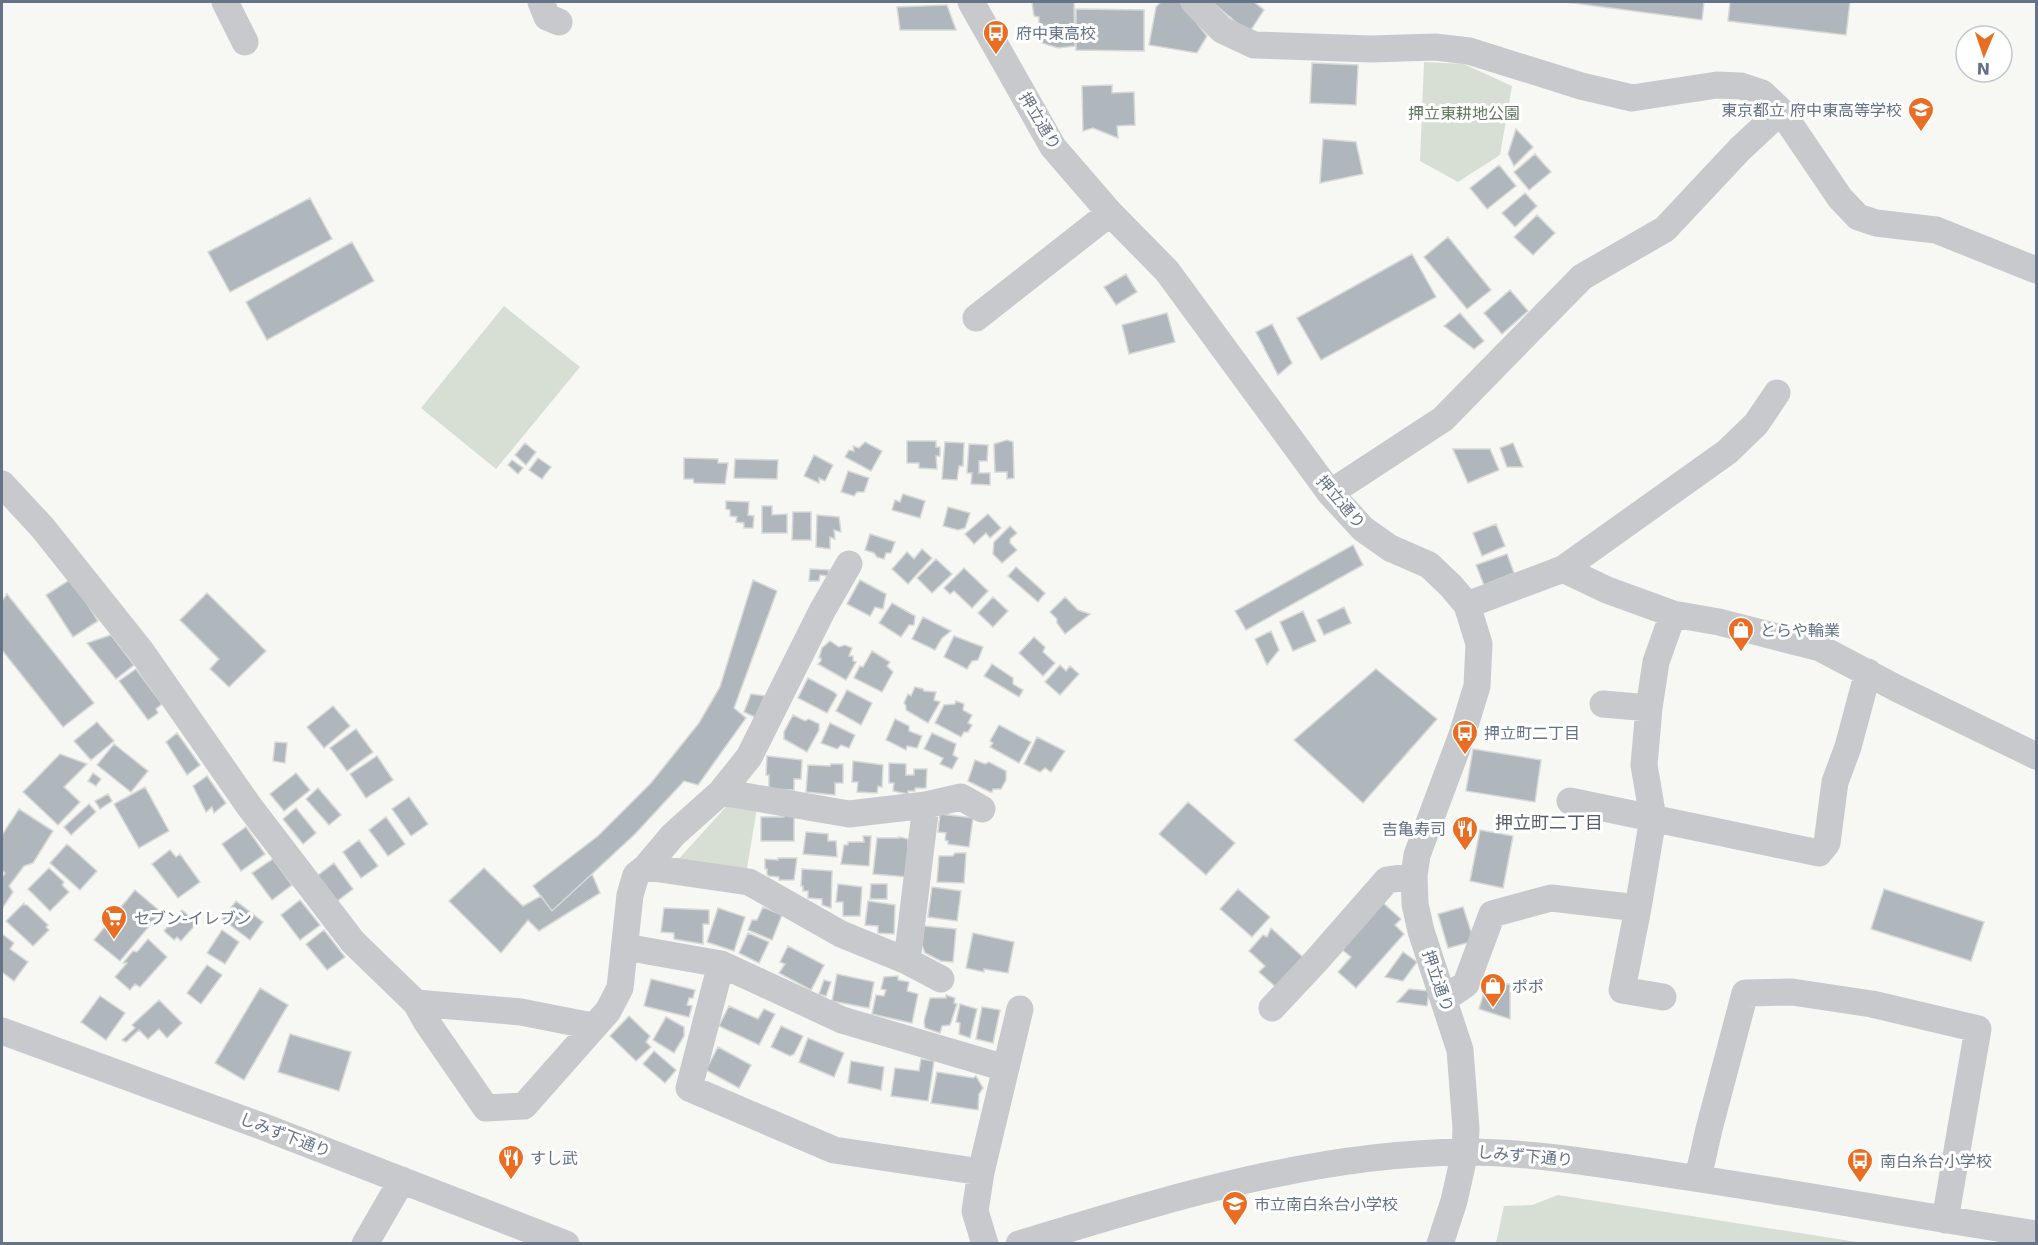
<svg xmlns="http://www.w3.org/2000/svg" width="2038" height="1245" viewBox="0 0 2038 1245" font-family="'DejaVu Sans','Noto Sans JP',sans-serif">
<rect width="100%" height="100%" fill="#f7f7f4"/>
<!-- green -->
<path fill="#d7dfd5" d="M1424,62L1464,64L1512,86L1500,155L1458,182L1420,161Z
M504,306L580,367L496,469L421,408Z
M732,800L757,808L746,874L676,862Z
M1558,1195L1863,1243H1496L1504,1206L1532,1205Z"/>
<!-- building -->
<path fill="#afb6bc" stroke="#d8d9d6" stroke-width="1.5" d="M1032,2H1074L1075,46L1058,48L1039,42V17L1034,16Z
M1161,2H1180L1207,36L1197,53L1149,45L1156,7Z
M1212,2H1254L1264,10L1249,33Z
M1565,2H1704L1702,20Z
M1730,2H1850L1846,35L1728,21Z
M947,5L956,30H900L897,7Z
M1076,9L1144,10V51L1076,50Z
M1312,63L1358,65L1356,105L1310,103Z
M1112,85V93L1134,92L1135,125L1117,126L1118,138L1093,128L1083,131L1082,86Z
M1516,129L1533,147L1514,166L1508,154Z
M1323,139L1356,142L1363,174L1320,183Z
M1535,154L1551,172L1529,190L1514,172Z
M1499,165L1516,186L1487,209L1470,188Z
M1525,193L1537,206L1515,227L1502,213Z
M310,198L332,239L230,292L208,252Z
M1537,215L1555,233L1533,255L1514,237Z
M1448,237L1491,290L1467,309L1424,257Z
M352,242L374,281L267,340L246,302Z
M1412,254L1436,297L1321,360L1297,318Z
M1126,274L1137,292L1116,305L1104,287Z
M1510,290L1528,311L1502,334L1484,313Z
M1167,313L1175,342L1129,354L1122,325Z
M1460,313L1484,341L1474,349L1444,326Z
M1272,324L1292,363L1278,375L1256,332Z
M1007,440L1013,442L1014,478L1007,479V472H995L994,444Z
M907,441H936V447H940V456H936L937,469L919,468V463H907Z
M865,442L882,451L871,471L845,457L849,450L854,451L853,446L859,448Z
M945,442L964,443L963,466H959L957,480L942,479Z
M525,443L536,452L526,465L515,455Z
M1513,443L1523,467H1507L1500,448Z
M969,444L988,445L987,461H979V473H990V485L971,484L972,473H967Z
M1453,449H1490L1499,470L1468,483Z
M814,455L833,465L825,481L819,478V483L804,476Z
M538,458L551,467L542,479L529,470Z
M684,458L718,459V463H728L725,484L694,483L693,479H684Z
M735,459L778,460L777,479L734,478Z
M512,460L523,468L518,474L508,465Z
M848,471L869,478L864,492H857L854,496L841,492Z
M903,494L925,501L920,518L892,510L895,500L900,502Z
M726,501L749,502L748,515L754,516L753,528H744V523L736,522L737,517L730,516V510L726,509Z
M762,506H772V515L787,514V533H762Z
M948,507L970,513L965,528L958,530L943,526Z
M793,512H811V540H792Z
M988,514L1001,528L990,538L986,533L974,544L965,534Z
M817,515L839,517L841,532L834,530L835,539L830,537V549L816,547Z
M1496,524L1505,546L1482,556L1473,533Z
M1010,526L1017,533L1010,539V543L1017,550L1002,563L993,554L994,542Z
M870,534L895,542L891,553H886L884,559L877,557L874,553L865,550Z
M1353,545L1363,565L1246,630L1235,611Z
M922,549L932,558L908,584L892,569L907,552L914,559Z
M1507,554L1514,573L1484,585L1476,565Z
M936,559L952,574L932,593L917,578Z
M1016,567L1045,593L1038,602L1008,576Z
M964,568L988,591L972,608L954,591L950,594L944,588Z
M810,569L829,570L828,576L820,575L819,581H809Z
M71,579L98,621L73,637L46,595Z
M753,580L777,591L734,708L746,718L698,785L684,781L635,834L552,911L533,886L598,836L651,783L699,723L720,687Z
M860,580L886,594L883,609L875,607L870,616L847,604Z
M207,593L266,651L229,687L210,669L219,659L180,620Z
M7,594L94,703L63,727L2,650V601Z
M993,597L1008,611L993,627L978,613Z
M1065,597L1078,610L1090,614L1065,634L1057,623V619L1050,612Z
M892,603L915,616L914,625H909L901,637L879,623Z
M1344,607L1351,623L1324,635L1317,620Z
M1303,611L1316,641L1293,651L1280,622Z
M923,617L951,631L942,638L935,650L912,639Z
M1271,631L1279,650L1267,665L1255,639Z
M111,635L134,665L116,679L87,643Z
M954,636L983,647L978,660L972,661L967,669L944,657Z
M1034,637L1045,647L1043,652L1055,663L1043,676L1019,653Z
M830,641L839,647L845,645L852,648L849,656H853V661L856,662L846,680L818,664L821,661V658H819L822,648Z
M872,651L890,662L887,666L893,672L882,692L854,678L860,666L863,667Z
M992,664L1013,678V684L1023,690L1019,697L984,676Z
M1060,665L1066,671L1070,666L1079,674L1060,695L1045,682Z
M136,669L162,704L156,709L158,713L148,720L119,681Z
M1376,669L1437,719L1363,803L1294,740Z
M808,678L834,692L837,695L827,713L798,698Z
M915,687L923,689L924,691L936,692L934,700L940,702L928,723L906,710V706L904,703L908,694L911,696Z
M847,690L872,703L861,725L836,711Z
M751,694L765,696L755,717L744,712Z
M956,701L964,704L963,710L972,715L968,723L972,725L968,732H964L961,737L935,723L944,705L955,704Z
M333,706L350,726L324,748L307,727Z
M793,715L805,721L809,719L819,724V730L807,752L784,739V732Z
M895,719L909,726V731L922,736L917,748L907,746L906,750L886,740Z
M97,722L114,741L91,760L74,741Z
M830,723L855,735L849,748L841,745L837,749L821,743Z
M999,725L1031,742L1019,763L990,747L993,743L990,741Z
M356,729L373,752L347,771L330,748Z
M177,733L200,765L187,775L166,742Z
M932,733L956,744L953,755L958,758L952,769L940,764L943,758L924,749Z
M1037,737L1065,751L1051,772L1045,768L1040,772L1024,764Z
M275,742L287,743L285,763L273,761Z
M114,744L148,771L131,792L97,765Z
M1473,749L1541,760L1535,802L1466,791Z
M60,754L87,764L64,787L80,802L58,825L23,792Z
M377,756L393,780L366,798L350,774Z
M767,756L802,760L801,779H794V790L769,789V775H766Z
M975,760L985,764L989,762L1006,771V780L1001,789H993L992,792H990L968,781Z
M853,761L883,765L882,787L878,786L877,793L857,792L858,782H852Z
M889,763L906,764V775H914V769H927L926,788H915V791H908V794L893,791L894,783H889Z
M831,764H843V783H835V795L806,792L808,765L830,766Z
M93,773L101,779L96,786L88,781Z
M296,773L310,790L284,811L270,794Z
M207,776L226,803L214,813L212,807L206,812L193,786Z
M145,787L169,831L139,848L114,804Z
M318,788L341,815L329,825L306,799Z
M108,794L112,801L100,809L95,801Z
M409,797L428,824L411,836L392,809Z
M1188,802L1235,843L1206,875L1159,834Z
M89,804L96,812L71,835L64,827Z
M296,808L316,833L303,844L283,819Z
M19,809L53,831L33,863L24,866L9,886L13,892L2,909V877L5,873L2,870V835Z
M784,814H794V841H761V817H784Z
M940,814L973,818L969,847L948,844V841L945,840L946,833L938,832Z
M386,817L405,844L388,856L369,830Z
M246,827L265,854L241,871L222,844Z
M1480,830L1513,836L1503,888L1470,881Z
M806,832L828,834V841H836L837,857L803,854Z
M863,836H871L869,866L841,864L844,845H848V842H864Z
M899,837L908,839V877L873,874L877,838H899Z
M359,840L378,866L361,878L343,852Z
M67,844L97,871L80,890L50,863Z
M170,850L176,857L180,854L200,882L178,898L152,864Z
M955,853H966L964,883L937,882L939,856H953Z
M778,858H797L794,880H779V877L769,876L767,874V869H765V859L778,860Z
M273,859L292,885L272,900L252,873Z
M334,863L353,889L336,902L317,876Z
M49,868L64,882L62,885L69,892L50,911L28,889Z
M484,868L523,906L541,896L552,911L592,874L600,893L539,931L528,920L501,953L449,901Z
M802,869L832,871L831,908L822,905V899L808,898V891H803V886H801Z
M838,884L862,887L860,916H843V902H836Z
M871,884H887V899H870Z
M932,887L961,891L957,921L928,917Z
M1238,889L1270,917L1252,937L1220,909Z
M1884,889L1984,922L1971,961L1871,929Z
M135,890L161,912L120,961L94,940Z
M300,900L320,925L300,940L281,915Z
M236,901L263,922L250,940L222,919Z
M868,901L895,905L894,934L878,933V926L865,925Z
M1381,901L1401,919L1395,925L1404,934L1356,988L1338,972L1351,957L1339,947Z
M24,903V905H27L48,925L46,927L49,930L33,946L6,921Z
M763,907L782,915L772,940L748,930L752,920H757Z
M1463,907L1474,941L1448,948L1438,914Z
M664,908L709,910V924H703V944L674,939V933L661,932Z
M718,908L745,917L734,951L707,942Z
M182,910L197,923L181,941L177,937L174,940L164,931Z
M924,926L956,929L953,962L941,961L925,953L922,945Z
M1271,928L1305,959L1278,989L1259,972L1265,966L1249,951L1263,935L1267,937Z
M222,930L239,942L225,964L207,953Z
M324,930L345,957L327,970L306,944Z
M748,933L769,942L759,963L739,953Z
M973,933L1014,942L1008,973L984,969V972L966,968Z
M2,934L14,943L10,949L28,962L14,981L2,972Z
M148,939L167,957L140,987L135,984L130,990L115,977L127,963H123L133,951L137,952Z
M788,946L824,965L811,990L779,973L785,964L780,962Z
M1403,952L1417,962L1403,981L1385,977Z
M207,965L222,975L201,1004L187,993Z
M837,974L874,982L869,1008L832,1001Z
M898,976V980L909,982L907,991L918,994L912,1023L872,1014L876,995L884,996L886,990L881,989L884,977Z
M651,979L695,990L693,998H689L687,1005L692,1006L689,1017L644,1006Z
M824,980L831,982L826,996L819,994Z
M1510,984V1019L1479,1009L1486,985Z
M260,988L288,1005L244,1080L215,1063Z
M1409,989L1429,991L1427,1006L1397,1002Z
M946,995L955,998L954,1003L957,1004L950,1025L942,1026L940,1033L925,1028L924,1021L930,998H946Z
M100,996L125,1013L106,1040L81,1022Z
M159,1000L182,1023L167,1038L159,1029L148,1039L139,1030L126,1042L122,1040L135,1028L132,1025Z
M960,1004L977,1009L970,1038L959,1034L960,1023L956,1022Z
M729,1006L758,1019L764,1009L775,1014L759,1045L719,1026Z
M982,1007L1000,1010L993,1043L976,1039Z
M629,1016L650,1036L646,1042L651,1047L636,1061L610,1036Z
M666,1017L684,1027V1036L674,1053L653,1040Z
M781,1026L803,1036L794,1054L790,1056L771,1047Z
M290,1034L351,1052L339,1091L278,1072Z
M808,1038L844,1053L834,1077L799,1062Z
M718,1047L751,1065L739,1088L706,1070Z
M654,1051L676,1070L665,1083L643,1064Z
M921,1059L934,1061L928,1101L891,1096L895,1068L919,1071Z
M851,1061L884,1067L881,1090L848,1083Z
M937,1072L973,1078L976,1076L983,1088L979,1094L978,1110L931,1103Z"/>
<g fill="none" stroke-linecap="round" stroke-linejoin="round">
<!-- minor -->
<path stroke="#c7c9cd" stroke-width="27" d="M225,2L245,42
M541,2L547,17L559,22
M971,2L1053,147L1110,213L1167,271L1330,493L1363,529L1390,548L1429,565L1451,586L1467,605L1479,644L1477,686L1462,735L1417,855L1414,876L1415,904L1421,931L1460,1050L1466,1128L1465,1152L1454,1201L1440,1244
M1194,2L1222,30L1254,45L1371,49L1435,47L1469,51L1581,86L1632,98L1717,85L1741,86L1762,93L1781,111L1840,198L1858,217L1876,223L1936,230L2036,270
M976,318L1110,213
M2,484L42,527L141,651L249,806L353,942L416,1003L426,1021L486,1108L524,1106L608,1011L620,988L630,895L636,875L646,867L673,835L721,792L749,757L822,611L849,564
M1330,493L1443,419L1582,277L1665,229L1740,149L1781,111
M1563,569L1727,452L1756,424L1777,393
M1467,605L1563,569L1607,590L1673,614L1719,622L1820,648L1896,688L2036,756
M1603,704L1649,708
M721,792L849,814L926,805L961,797L982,809
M1570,801L1819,853L1827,843L1835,782L1848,747L1868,672
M646,867L749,882L841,934L907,961L941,979
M1638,908L1653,818L1644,765L1649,708L1656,662L1673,614
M625,947L721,964L842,1020L1005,1068
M907,961L926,805
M721,964L689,1088L834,1150L981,1172
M1444,999L1466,984L1492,914L1551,898L1638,908L1622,990L1663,997
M416,1003L521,1012L592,1026
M1272,1008L1316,961L1387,880L1414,876
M2,1031L264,1127L566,1244
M1698,1178L1709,1129L1745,993L1792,992L1872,1004L1978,1029L1945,1220
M365,1244L402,1180
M985,1244L975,1211L981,1172L1020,1009
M1019,1244C1164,1200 1312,1153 1465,1152C1533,1152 1600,1164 1667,1174C1790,1192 1913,1215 2036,1234"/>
</g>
<!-- icons -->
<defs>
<symbol id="bus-pin" viewBox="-11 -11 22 30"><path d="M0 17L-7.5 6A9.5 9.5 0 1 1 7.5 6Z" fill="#e96d22" stroke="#fff"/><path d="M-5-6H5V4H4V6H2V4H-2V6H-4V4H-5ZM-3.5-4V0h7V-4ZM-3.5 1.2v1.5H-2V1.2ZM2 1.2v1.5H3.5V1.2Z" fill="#fff"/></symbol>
<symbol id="school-pin" viewBox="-11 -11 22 30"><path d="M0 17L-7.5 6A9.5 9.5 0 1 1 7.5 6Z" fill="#e96d22" stroke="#fff"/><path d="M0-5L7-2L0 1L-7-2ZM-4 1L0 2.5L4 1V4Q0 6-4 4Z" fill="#fff"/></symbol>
<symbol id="shop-pin" viewBox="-11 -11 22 30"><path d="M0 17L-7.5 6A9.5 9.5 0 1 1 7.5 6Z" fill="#e96d22" stroke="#fff"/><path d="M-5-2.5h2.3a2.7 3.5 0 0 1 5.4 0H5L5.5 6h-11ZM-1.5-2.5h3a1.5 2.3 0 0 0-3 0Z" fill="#fff"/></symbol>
<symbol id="restaurant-pin" viewBox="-11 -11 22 30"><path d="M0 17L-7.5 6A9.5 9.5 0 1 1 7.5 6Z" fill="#e96d22" stroke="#fff"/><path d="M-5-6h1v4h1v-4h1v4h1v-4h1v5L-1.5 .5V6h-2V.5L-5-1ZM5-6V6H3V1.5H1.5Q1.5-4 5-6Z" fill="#fff"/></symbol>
<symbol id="supermarket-pin" viewBox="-11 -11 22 30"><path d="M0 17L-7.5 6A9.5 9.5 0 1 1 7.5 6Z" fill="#e96d22" stroke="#fff"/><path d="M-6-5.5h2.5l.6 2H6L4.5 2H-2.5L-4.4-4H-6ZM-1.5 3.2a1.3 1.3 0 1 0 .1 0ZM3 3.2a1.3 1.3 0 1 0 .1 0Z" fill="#fff"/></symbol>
</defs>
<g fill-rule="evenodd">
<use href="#bus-pin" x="981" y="18" width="30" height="40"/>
<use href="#school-pin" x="1906" y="95" width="30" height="40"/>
<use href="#shop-pin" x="1726" y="615" width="30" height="40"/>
<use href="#bus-pin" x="1450" y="718" width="30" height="40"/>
<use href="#restaurant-pin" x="1450" y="814" width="30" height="40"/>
<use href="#supermarket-pin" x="99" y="903" width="30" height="40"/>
<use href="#shop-pin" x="1478" y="971" width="30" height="40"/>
<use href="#restaurant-pin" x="496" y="1143" width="30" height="40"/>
<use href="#bus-pin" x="1845" y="1146" width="30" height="40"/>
<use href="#school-pin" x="1220" y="1189" width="30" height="40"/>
</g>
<g text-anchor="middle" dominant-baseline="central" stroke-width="6" stroke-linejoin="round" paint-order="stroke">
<!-- poi labels -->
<g font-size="16" fill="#657386" stroke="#fff" text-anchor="start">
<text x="1016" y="33">府中東高校</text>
<text x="1902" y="110" text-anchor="end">東京都立 府中東高等学校</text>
<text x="1760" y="630">とらや輪業</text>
<text x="1484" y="733">押立町二丁目</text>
<text x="1446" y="829" text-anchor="end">吉亀寿司</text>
<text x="134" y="918">セブン-イレブン</text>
<text x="1512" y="986">ポポ</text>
<text x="530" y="1158">すし武</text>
<text x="1880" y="1161">南白糸台小学校</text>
<text x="1254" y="1204">市立南白糸台小学校</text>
</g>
<!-- park labels -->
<g font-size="16" fill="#627860" stroke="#fff">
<text x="1464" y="113">押立東耕地公園</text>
</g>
<!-- street labels -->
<g font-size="16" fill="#657386" stroke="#fff">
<text transform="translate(1040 121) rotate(59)">押立通り</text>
<text transform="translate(1341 502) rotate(49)">押立通り</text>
<text transform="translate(1438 981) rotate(71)">押立通り</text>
<text transform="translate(285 1135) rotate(21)">しみず下通り</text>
<text transform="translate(1525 1156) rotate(5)">しみず下通り</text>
</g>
<!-- neighbourhood labels -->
<g font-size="18" fill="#535d6b" stroke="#fff">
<text x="1549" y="822">押立町二丁目</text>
</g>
</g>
<!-- border -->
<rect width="2038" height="1245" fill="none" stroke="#657386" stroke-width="6"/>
<!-- north arrow -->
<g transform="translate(1984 54) rotate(182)"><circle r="28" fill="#ffffff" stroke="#c1c7cf" stroke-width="1.5"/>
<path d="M0-4.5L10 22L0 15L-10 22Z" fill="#e96d22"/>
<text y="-9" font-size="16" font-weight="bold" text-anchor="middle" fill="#657386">N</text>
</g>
</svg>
